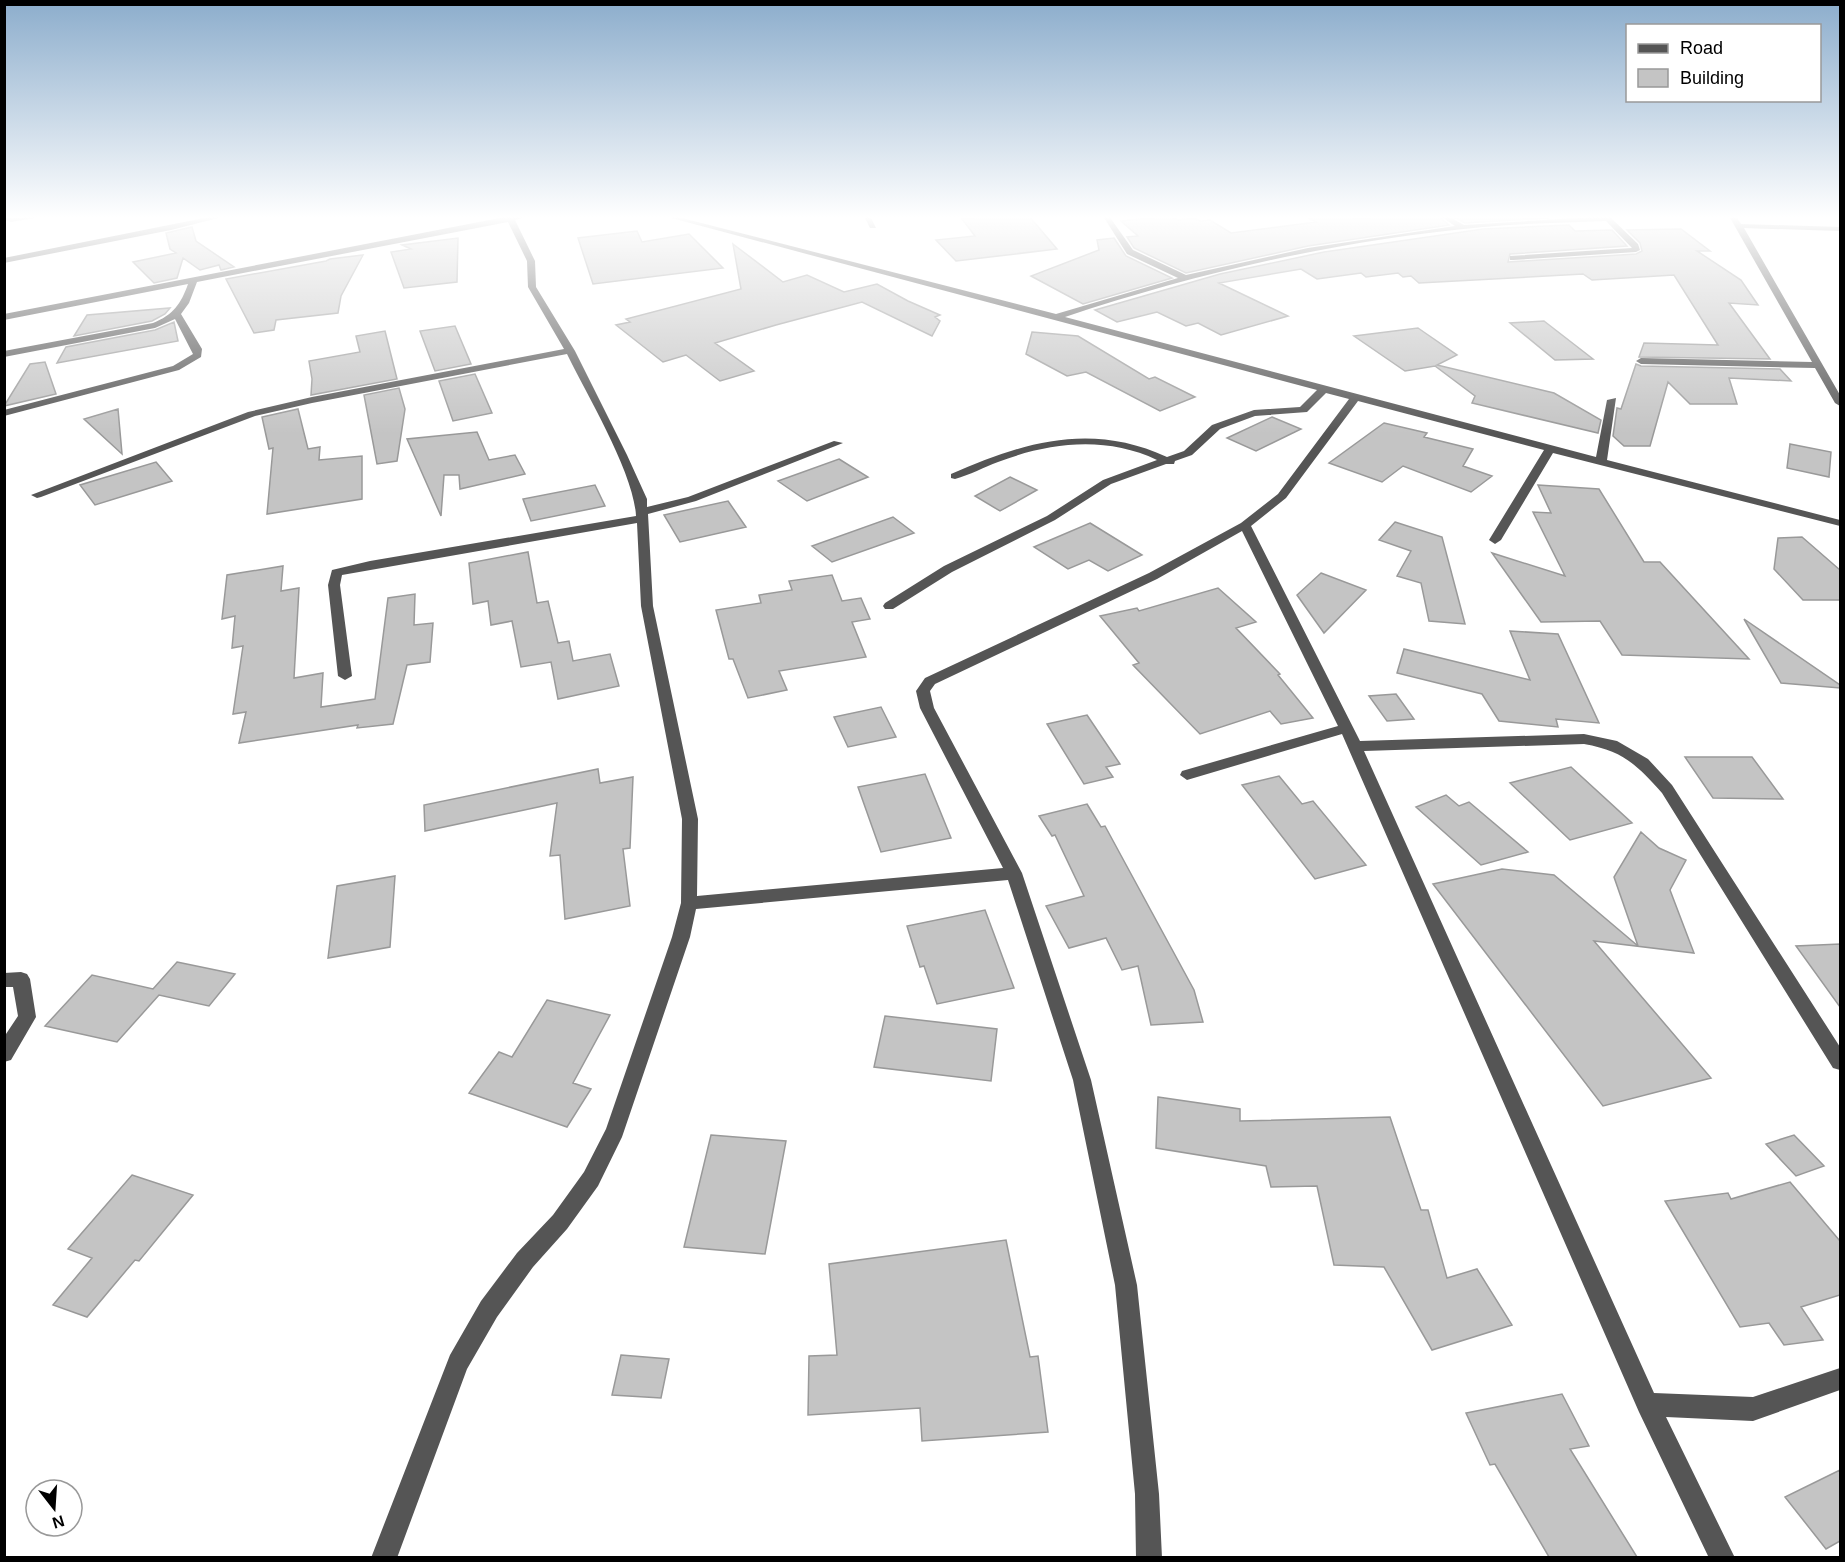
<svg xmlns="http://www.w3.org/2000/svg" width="1845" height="1562" viewBox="0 0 1845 1562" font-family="Helvetica,sans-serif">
<rect width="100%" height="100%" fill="#fff"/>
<!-- building -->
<path fill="#c4c4c4" stroke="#999" stroke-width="1.5" d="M972,216H1029L1057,249L956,261L936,240L975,236L962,219L974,218Z
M1169,216L1179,220L1194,218L1200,221L1210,220L1231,233L1316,222L1305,216H1350L1356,219L1385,216H1438L1449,225L1308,246L1186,273L1134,248L1127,237L1138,236L1121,221Z
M1452,216H1548V218L1465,223Z
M1569,225L1575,231L1612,230L1627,246L1510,254L1508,262L1636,254L1642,251L1640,243L1627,230L1681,229L1710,251H1697L1741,280L1758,305L1729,303L1770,359L1639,357L1644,343L1718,345L1674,275L1592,280L1583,274L1419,283L1411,276L1403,277L1398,273L1366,277L1361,273L1317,279L1301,269L1219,283L1288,316L1221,335L1198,323L1186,326L1157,312L1117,322L1095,310L1220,274L1324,252L1483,229Z
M192,227L196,241L234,267L221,270L219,265L200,270L183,258L177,278L154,283L133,262L176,253L170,249L166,233Z
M637,231L642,242L689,234L723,268L593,284L578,238Z
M458,238L457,282L404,288L391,252L411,249L402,245Z
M1114,238L1126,256L1172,278L1083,304L1031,276L1099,250L1097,240Z
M733,244L783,282L807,275L844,292L877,284L908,301L940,315L935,317L940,321L932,336L862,302L776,325L715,343L754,371L720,381L686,355L663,362L616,325L630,322L626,319L741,289Z
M363,255L341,296L338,313L276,320L274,330L254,333L226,279L326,261L330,259Z
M170,308L165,314L152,321L74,336L87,315Z
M1544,321L1593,359L1555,360L1510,323Z
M174,322L178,341L57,363L66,347L155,330Z
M455,326L471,364L435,371L420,331Z
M1418,328L1457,355L1437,365L1554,393L1601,420L1598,433L1472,403L1475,396L1435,366L1405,371L1354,336Z
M385,331L397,379L311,395L312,379L309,361L360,352L356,336Z
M1032,332L1078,336L1149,379L1155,377L1195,397L1160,411L1086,372L1067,376L1026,354Z
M45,362L56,394L4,406L30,364Z
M1636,364L1641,366L1780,369L1791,381L1729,378L1737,404H1690L1668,382L1650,446H1624L1613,436L1617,408L1621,409Z
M475,374L492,413L453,421L439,381Z
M399,388L405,409L397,461L377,464L364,395Z
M118,409L122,454L84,419Z
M298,409L308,449L320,447L319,460L362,456V499L267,514L273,448L269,449L262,417Z
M1272,417L1301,429L1256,451L1227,438Z
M1384,423L1427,433L1424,437L1473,449L1463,466L1492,476L1471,492L1403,466L1382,482L1329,463Z
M477,432L489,460L515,455L525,474L460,489L459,475H444L441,516L407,439Z
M1790,444L1831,452L1829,477L1787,468Z
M839,459L868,477L807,501L778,481Z
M156,462L172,481L95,505L80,485Z
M1010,477L1037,490L1000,511L975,496Z
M595,485L605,506L531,521L523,499Z
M1538,485L1599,489L1644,562H1660L1749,659L1622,655L1600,621L1541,622L1492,553L1565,576L1533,512L1551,513Z
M728,501L746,527L680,542L664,515Z
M893,517L914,533L832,562L812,546Z
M1395,522L1442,537L1465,624L1429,621L1421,583L1397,576L1411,551L1379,540Z
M1090,523L1142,555L1108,571L1089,560L1068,569L1034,547Z
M1802,537L1840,570V600H1803L1774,569L1778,538Z
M528,552L537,603L548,601L558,643L569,641L573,661L610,654L619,686L558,699L551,662L521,667L512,621L491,625L488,601L473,604L469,563Z
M283,566L281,591L299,588L294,678L323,673L321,707L375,699L388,598L415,594L414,625L433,623L430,662L407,665L393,724L357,728L358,725L239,743L246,712L233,714L243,646L232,648L235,616L222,619L227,575Z
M1321,573L1366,590L1324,633L1297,595Z
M832,575L842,601L861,598L870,619L852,622L866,657L779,671L787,690L748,698L733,659H729L716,610L761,603L759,595L792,590L789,581Z
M1218,588L1256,622L1236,628L1280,674L1278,675L1313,718L1281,724L1270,711L1200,734L1133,665L1139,663L1100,616L1137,608L1139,611Z
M1744,619L1840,685V688L1781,683Z
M1510,631L1558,634L1599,723L1556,719L1558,727L1499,721L1482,694L1397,673L1404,649L1530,680Z
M1396,694L1414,719L1387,721L1369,696Z
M881,707L896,737L848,747L834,717Z
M1087,715L1120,764L1106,767L1113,777L1084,784L1047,724Z
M1685,757H1752L1783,799L1713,798Z
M1571,767L1632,823L1570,840L1510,783Z
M598,769L600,783L633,777L630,848L623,849L630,906L565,919L560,855L550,856L557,803L425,831L424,805Z
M925,774L951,838L881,852L858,787Z
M1279,776L1302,804L1313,801L1366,865L1315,879L1242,785Z
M1446,795L1459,806L1469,802L1528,852L1481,865L1416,807Z
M1087,804L1101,827L1105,826L1194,990L1203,1022L1151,1025L1138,966L1122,970L1106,938L1069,948L1046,906L1084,896L1055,835L1052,836L1039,816Z
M1641,832L1659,848L1686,860L1670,890L1694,953L1594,941L1711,1078L1603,1106L1433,884L1502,869L1554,875L1638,946L1614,877Z
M395,876L390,947L328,958L337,886Z
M985,910L1014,988L937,1004L924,966L920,967L907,926Z
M1840,944V1007L1796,946Z
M177,962L235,974L209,1006L159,995L117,1042L45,1026L92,975L153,989Z
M547,1000L610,1015L573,1083L591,1089L567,1127L469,1093L499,1052L512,1057Z
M885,1016L997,1029L991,1081L874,1067Z
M1158,1097L1240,1109V1121L1390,1117L1421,1210H1428L1447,1278L1477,1269L1512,1325L1432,1350L1384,1267L1334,1265L1317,1186L1271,1187L1266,1166L1156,1148Z
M711,1135L786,1141L765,1254L684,1247Z
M1794,1135L1824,1166L1796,1176L1766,1144Z
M132,1175L193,1195L139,1261L135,1260L87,1317L53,1305L92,1258L68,1249Z
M1790,1182L1840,1241V1295L1801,1307L1823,1340L1784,1345L1769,1323L1740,1327L1665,1201L1728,1193L1731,1199Z
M1006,1240L1030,1357L1038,1356L1048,1432L922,1441L920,1408L808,1415L809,1356L837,1355L829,1264Z
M621,1355L669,1359L661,1398L612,1395Z
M1562,1394L1589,1446L1570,1449L1637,1557H1549L1495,1464L1490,1465L1466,1413Z
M1840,1470V1541L1826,1549L1785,1497Z"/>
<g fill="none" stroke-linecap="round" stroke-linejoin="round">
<!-- minor -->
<path fill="#555" fill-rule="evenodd" d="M4,216L11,218L46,216L11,222L4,220Z
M214,216H226L171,230L4,263V258Z
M510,216H529L515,220L535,261L536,287L575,351L627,455L647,499V507L688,497L834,441L843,443L696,501L648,514L653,606L698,819L697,896L1003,868L920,708L916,691L925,678L1149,573L1241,523L1278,494L1349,399L1326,393L1307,412L1255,416L1220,429L1192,455L1175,461L1174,464H1166L1111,484L1055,520L952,572L893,609H885L883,606L885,603L944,566L1047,516L1103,480L1157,460C1106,436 1051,442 998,462C984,467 970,475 955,479L951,478V474C1024,442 1091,422 1167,457L1184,451L1212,425L1254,410L1300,407L1317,390L664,216H674L1056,314L1178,278L1127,254L1103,216H1109L1133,250L1186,275L1308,248L1455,226L1440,216H1448L1464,225L1609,216L1638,244L1640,250L1636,252L1513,260H1510V256L1632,248L1606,221C1565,223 1524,223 1483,227C1341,240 1200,272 1065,317L1596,457L1607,400L1616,398L1607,460L1840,520V526L1553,453L1501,540L1495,544L1489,540L1544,450L1358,401L1286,498L1251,526L1360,741L1584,734L1617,741L1648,759L1672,785L1840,1047V1070L1833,1068L1662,793C1636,764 1623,751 1584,744L1364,751L1654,1393L1753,1397L1840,1368V1390L1753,1421L1666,1417L1735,1558H1709L1639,1412L1342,734L1187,780L1180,775L1182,771L1338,726L1242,531L1157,579L935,684L930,691L934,708L1022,873L1091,1080L1137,1285L1159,1494L1162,1558H1136L1135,1494L1115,1285L1073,1080L1008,880L696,909L690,937L622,1137L598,1186L567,1229L533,1267L497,1317L467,1369L397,1558H371L450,1355L481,1301L517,1253L553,1215L584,1172L606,1129L672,937L681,903L682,819L641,606L637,523L342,575L340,585L352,676L345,680L338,676L328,585L332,570L370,561L636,516C634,473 587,395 567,354L312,403L255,416L41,497L37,498L31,495L248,412L312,397L564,349L528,287L527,261L508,222L197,282L189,303L181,314L202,349L201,357L179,370L4,416V410L173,366L193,354L175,319L155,328L4,357V351L153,323C173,315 181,304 188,284L4,320V314Z
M864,216H870L876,228H870Z
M1729,216H1736L1741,224L1840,227V231L1744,228L1840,395V406L1835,403L1815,368L1641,364L1636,361L1641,358L1812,362Z
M21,972L27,974L30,979L36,1017L11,1060L4,1062V1037L18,1016L13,987H4V973Z"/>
</g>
<!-- sky -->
<linearGradient id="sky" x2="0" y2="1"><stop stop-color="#8cadcc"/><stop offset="0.5" stop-color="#fff"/><stop offset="1" stop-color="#fff" stop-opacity="0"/></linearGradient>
<rect width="1845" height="434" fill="url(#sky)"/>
<!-- border -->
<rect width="1845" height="1562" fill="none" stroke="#000000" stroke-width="12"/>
<!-- legend -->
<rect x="1626" y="24" width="195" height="78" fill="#ffffff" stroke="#999999" stroke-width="1.5"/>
<rect x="1638" y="44" width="30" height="9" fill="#555555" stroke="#999999" stroke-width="1.5"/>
<text x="1680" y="54" font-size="18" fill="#000000">Road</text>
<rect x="1638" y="69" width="30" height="18" fill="#c4c4c4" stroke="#999999" stroke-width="1.5"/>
<text x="1680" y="84" font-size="18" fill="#000000">Building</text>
<!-- north arrow -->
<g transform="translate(54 1508) rotate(163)"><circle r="28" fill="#ffffff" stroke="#999999" stroke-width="1.5"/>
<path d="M0-4.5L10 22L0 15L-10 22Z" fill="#000000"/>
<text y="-9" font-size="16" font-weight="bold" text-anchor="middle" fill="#000000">N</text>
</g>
</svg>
